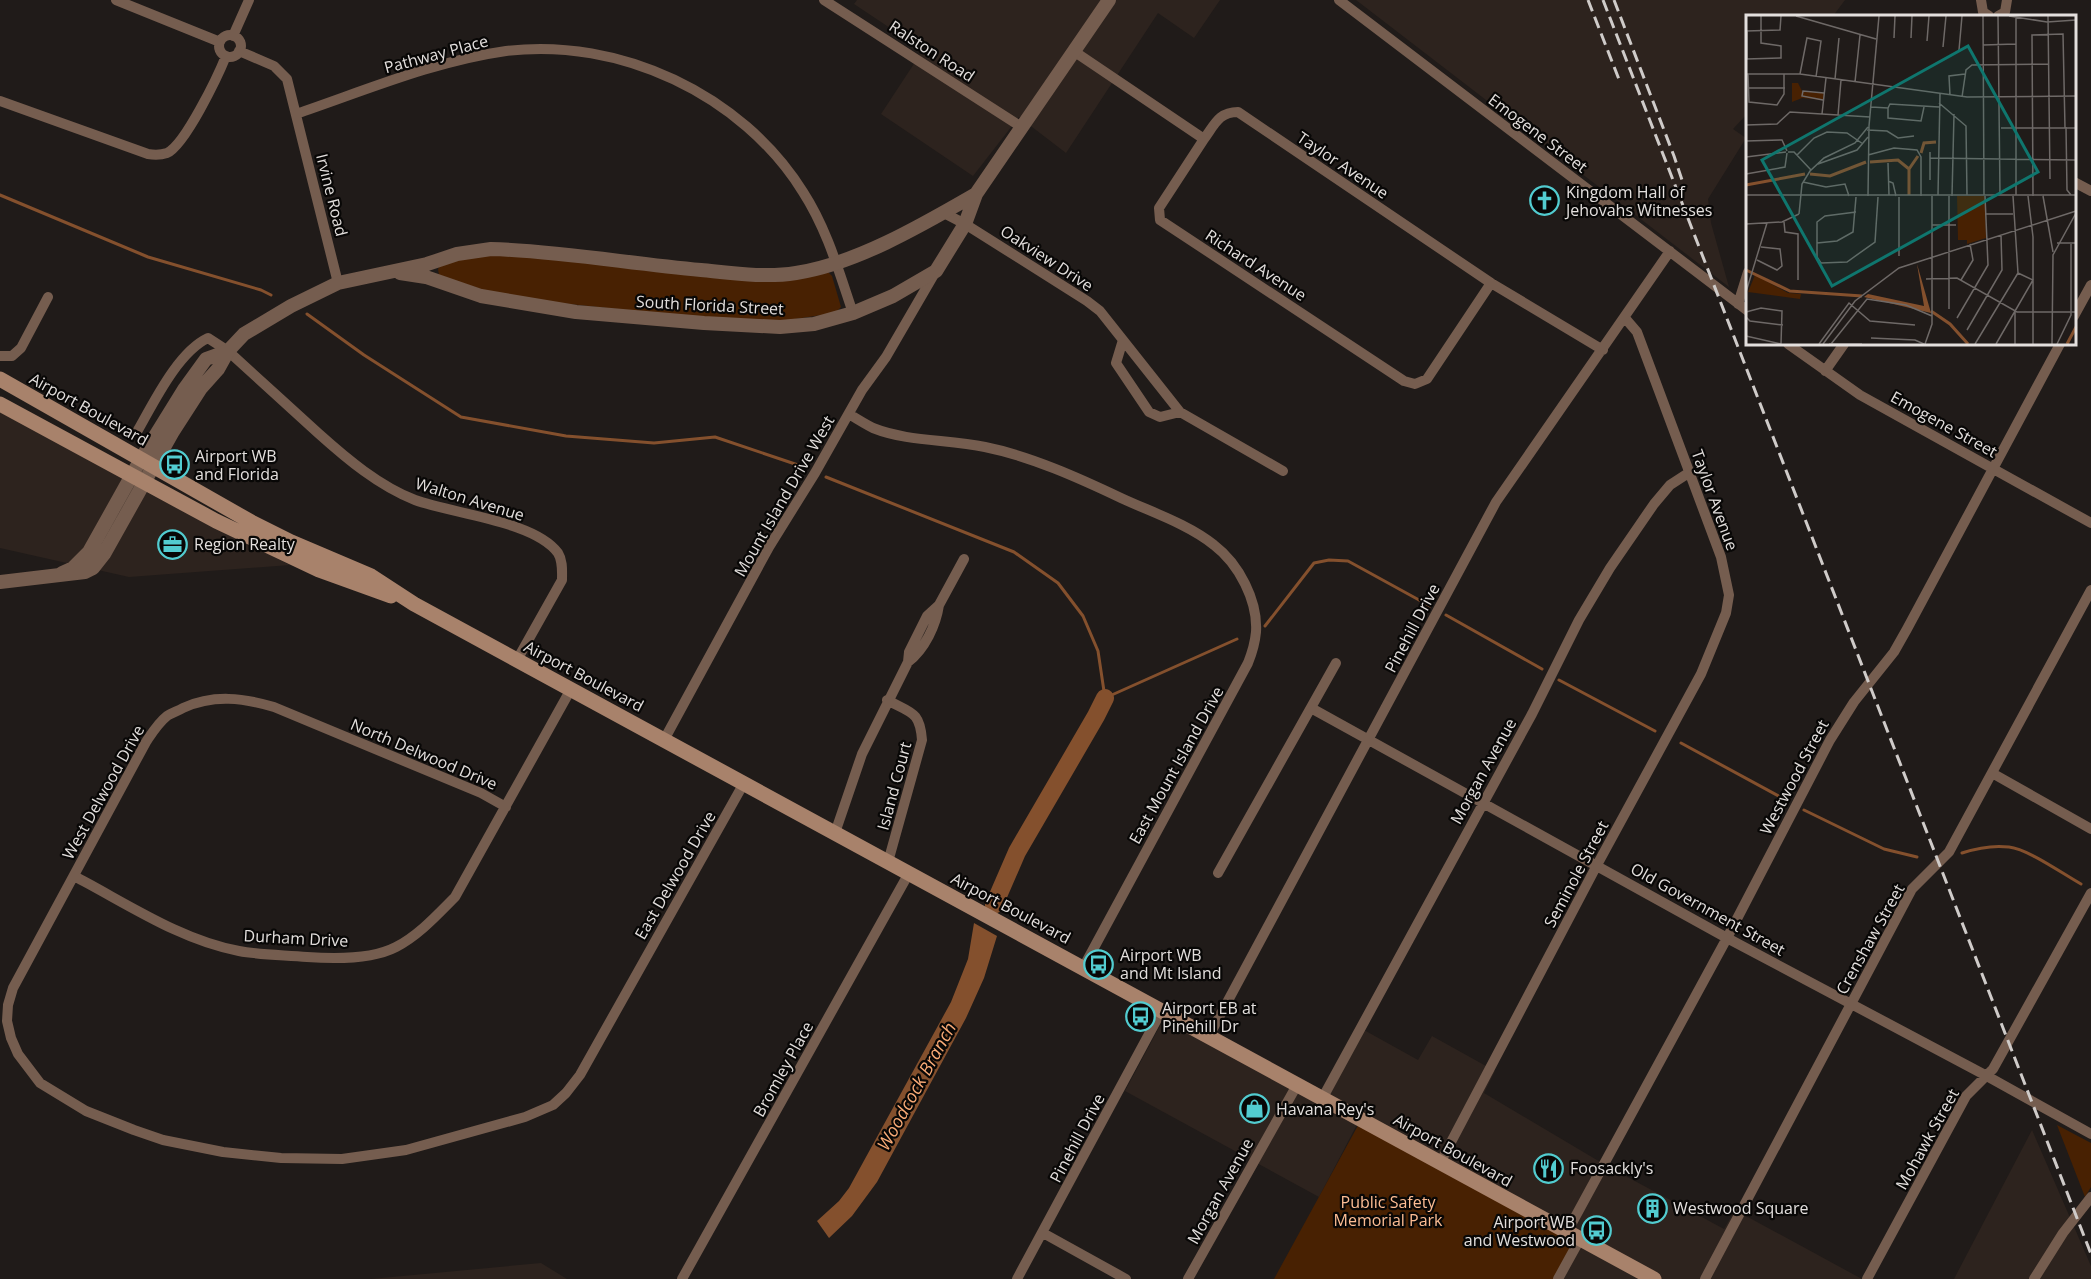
<svg xmlns="http://www.w3.org/2000/svg" width="2091" height="1279" viewBox="0 0 2091 1279" font-family="'Open Sans',sans-serif">
<rect width="100%" height="100%" fill="#201b19"/>
<!-- built -->
<path fill="#2d231e" d="M857,0H1220L1194,38L1158,13L1066,153L1019,117L973,176L881,114L923,50L854,4Z
M1356,0H1845L1833,16H1748L1747,114L1733,129L1746,138L1708,199L1711,223L1729,287Z
M0,410L146,492L290,565L129,577L0,548Z
M1170,1007L1328,1094L1364,1030L1418,1060L1432,1036L1495,1071L1484,1093L1607,1166L1724,1229L1735,1210L1862,1279H1563L1363,1113L1319,1197L1125,1091Z
M2032,1130L2091,1266V1279H1954Z
M541,1263L567,1279H371Z"/>
<!-- green -->
<path fill="#482102" d="M498,253L738,279L828,272L832,276L841,307L835,313L775,322L702,318L504,297L439,275L438,269L442,263Z
M1361,1120L1580,1239L1558,1279H1274Z
M2057,1125L2091,1143V1187L2085,1197Z"/>
<!-- water -->
<path fill="#84502d" d="M974,923L997,936L984,978L966,1018L877,1182L852,1216L829,1238L817,1221L839,1201L849,1188L951,1002L968,959Z"/>
<g fill="none" stroke-linecap="round" stroke-linejoin="round">
<!-- stream -->
<path stroke="#84502d" stroke-width="3" d="M0,195L148,257L261,290L271,295
M307,314L364,355L461,417L566,436L654,443L715,437L801,466
M826,477L1014,552L1058,583L1083,616L1098,651L1105,698L1237,639
M1446,615L1542,669
M1265,626L1314,563L1329,560L1348,561L1430,606
M1559,680L1655,731
M1681,743L1784,799
M1804,810L1884,849L1917,857
M1962,853C1977,848 1993,845 2009,847C2028,849 2063,874 2081,884"/>
<!-- river -->
<path stroke="#84502d" stroke-width="18" d="M994,905L1017,852L1096,716L1105,698"/>
<!-- minor -->
<path stroke="#755d4f" stroke-width="10" d="M116,0L220,42
M824,0L1023,128
M1339,0L1748,311
M1981,0L1983,12L1989,16
M1998,16L2005,12L2007,0
M219 46a11 11 0 1 1 22 0a11 11 0 1 1-22 0Z
M233,36L249,0
M239,51L274,66L287,79L338,283
M1075,52L1204,139C1215,124 1219,112 1238,112L1491,283L1603,350
M0,101L148,154C154,155 161,155 167,153C185,145 218,76 226,56
M296,114C364,91 434,61 506,51C619,37 742,94 803,192C827,229 839,272 853,313
M1204,139L1159,208L1160,220L1404,381L1415,384L1427,379L1491,283
M2074,182L2091,191
M944,213L965,224L1087,301L1100,311L1123,340L1116,363L1149,412L1160,417L1180,412L1283,471
M1738,304L1748,272
M2074,316L2091,285
M1123,340L1180,412
M1788,344L1860,395L2091,523
M0,356H12L21,348L48,297
M1825,371L1844,344
M849,414C857,419 865,424 873,428C908,442 948,439 985,447C1030,456 1079,478 1121,498C1151,512 1188,524 1214,545C1239,564 1258,601 1256,632C1255,643 1252,653 1248,663L1083,968
M138,430C154,402 178,352 208,338L228,351C258,378 288,406 318,433C347,459 379,486 415,500C453,514 535,521 558,553C563,561 562,571 562,580L517,660
M908,662C925,649 936,625 939,605
M887,700C911,713 920,711 922,740L888,862
M1311,708L1727,938L1985,1075L2091,1134
M664,740L769,547L815,473L862,390L886,357L936,271
M1992,773L2091,829
M506,807L481,793L274,707C243,698 214,694 183,708C178,711 171,713 167,716C158,723 152,733 146,742L13,988L8,1005L7,1021L11,1038L18,1054L40,1083L86,1111L134,1130L163,1140L223,1152L281,1158L342,1159L406,1150L525,1117L553,1105L566,1093L580,1075L744,783
M835,833L862,754L908,662L909,652L927,616L939,605L964,559
M1218,873L1336,663
M74,876C126,903 180,940 239,951C260,955 284,955 307,957C334,959 371,960 396,947C419,935 437,915 455,897L571,689
M1209,1036L1496,502L1670,251
M1322,1099L1532,714L1579,620L1610,568L1654,504L1670,485L1690,472
M1440,1163L1597,865L1701,674L1726,613L1729,595L1721,557L1637,332L1625,318
M1567,1232L1727,938L1830,740L1854,702L1894,652L1907,629L2060,344
M1043,1233L1126,1279
M682,1279L909,873
M1017,1279L1162,1010
M1188,1279L1297,1085
M1558,1279L1580,1239
M1705,1279L1912,889L1949,852L2091,590
M1867,1279L1966,1096L1993,1069L2091,893
M2034,1279L2063,1233L2091,1197"/>
<!-- tertiary -->
<path stroke="#755d4f" stroke-width="14" d="M400,273L426,277L481,296L576,312L704,323L780,327L814,324L853,313L893,296L936,271L965,224L976,194L1109,0
M62,573L73,568L89,552L141,459L185,388L206,359L228,351
M0,582L85,572L93,568L104,554L172,433L201,388L218,369L228,351L244,334L291,306L338,283L427,264L457,254L491,249C561,251 631,264 701,270C732,273 765,278 796,273C856,264 924,224 976,194"/>
<!-- secondary -->
<path stroke="#a8826b" stroke-width="15" d="M0,379L253,523L291,542L371,576L414,604L1654,1279
M0,404L216,521L319,570L391,596"/>
<!-- rail -->
<path stroke="#cfcbc9" stroke-width="3" stroke-dasharray="12 6" stroke-linecap="butt" d="M1588,0L1620,82
M1603,0L2091,1254
M1614,0L1674,156L1683,183"/>
</g>
<!-- icons -->
<defs>
<symbol id="church-ring" viewBox="-11 -11 22 22"><circle r="9.5" fill="#080706" stroke="#52ccd0" stroke-width="1.5"/><path d="M-1.2-6h2.4v3.5h3.3v2.4h-3.3V6h-2.4V-.1h-3.3v-2.4h3.3Z" fill="#52ccd0"/></symbol>
<symbol id="bus-ring" viewBox="-11 -11 22 22"><circle r="9.5" fill="#080706" stroke="#52ccd0" stroke-width="1.5"/><path d="M-5-6H5V4H4V6H2V4H-2V6H-4V4H-5ZM-3.5-4V0h7V-4ZM-3.5 1.2v1.5H-2V1.2ZM2 1.2v1.5H3.5V1.2Z" fill="#52ccd0"/></symbol>
<symbol id="office-ring" viewBox="-11 -11 22 22"><circle r="9.5" fill="#080706" stroke="#52ccd0" stroke-width="1.5"/><path d="M-6-3h4V-5.5h4V-3h4V5H-6ZM-1-4.5V-3h2v-1.5ZM-6 0V1H6V0Z" fill="#52ccd0"/></symbol>
<symbol id="shop-ring" viewBox="-11 -11 22 22"><circle r="9.5" fill="#080706" stroke="#52ccd0" stroke-width="1.5"/><path d="M-5-2.5h2.3a2.7 3.5 0 0 1 5.4 0H5L5.5 6h-11ZM-1.5-2.5h3a1.5 2.3 0 0 0-3 0Z" fill="#52ccd0"/></symbol>
<symbol id="restaurant-ring" viewBox="-11 -11 22 22"><circle r="9.5" fill="#080706" stroke="#52ccd0" stroke-width="1.5"/><path d="M-5-6h1v4h1v-4h1v4h1v-4h1v5L-1.5 .5V6h-2V.5L-5-1ZM5-6V6H3V1.5H1.5Q1.5-4 5-6Z" fill="#52ccd0"/></symbol>
<symbol id="building-ring" viewBox="-11 -11 22 22"><circle r="9.5" fill="#080706" stroke="#52ccd0" stroke-width="1.5"/><path d="M-4-6H4V6H1V3H-1V6H-4ZM-2.5-4.3h1.7v1.8h-1.7ZM.8-4.3h1.7v1.8H.8ZM-2.5-1h1.7V.8h-1.7ZM.8-1h1.7V.8H.8Z" fill="#52ccd0"/></symbol>
</defs>
<g fill-rule="evenodd">
<use href="#church-ring" x="1528" y="184" width="33" height="33"/>
<use href="#bus-ring" x="158" y="448" width="33" height="33"/>
<use href="#office-ring" x="156" y="528" width="33" height="33"/>
<use href="#bus-ring" x="1082" y="948" width="33" height="33"/>
<use href="#bus-ring" x="1124" y="1000" width="33" height="33"/>
<use href="#shop-ring" x="1238" y="1092" width="33" height="33"/>
<use href="#restaurant-ring" x="1532" y="1152" width="33" height="33"/>
<use href="#building-ring" x="1636" y="1192" width="33" height="33"/>
<use href="#bus-ring" x="1580" y="1214" width="33" height="33"/>
</g>
<g text-anchor="middle" dominant-baseline="central" stroke-width="4.5" stroke-linejoin="round" paint-order="stroke">
<!-- street labels -->
<g font-size="16" fill="#e3dfdd" stroke="#080706">
<text transform="translate(932 51) rotate(33)">Ralston Road</text>
<text transform="translate(436 54) rotate(-15)">Pathway Place</text>
<text transform="translate(1538 133) rotate(37)">Emogene Street</text>
<text transform="translate(1343 165) rotate(34)">Taylor Avenue</text>
<text transform="translate(332 195) rotate(76)">Irvine Road</text>
<text transform="translate(1047 258) rotate(33)">Oakview Drive</text>
<text transform="translate(1256 265) rotate(33)">Richard Avenue</text>
<text transform="translate(710 305) rotate(3)">South Florida Street</text>
<text transform="translate(89 409) rotate(29)">Airport Boulevard</text>
<text transform="translate(1944 424) rotate(29)">Emogene Street</text>
<text transform="translate(784 496) rotate(-60)">Mount Island Drive West</text>
<text transform="translate(470 499) rotate(17)">Walton Avenue</text>
<text transform="translate(1715 500) rotate(70)">Taylor Avenue</text>
<text transform="translate(1412 628) rotate(-62)">Pinehill Drive</text>
<text transform="translate(584 676) rotate(28)">Airport Boulevard</text>
<text transform="translate(424 754) rotate(23)">North Delwood Drive</text>
<text transform="translate(1176 765) rotate(-61)">East Mount Island Drive</text>
<text transform="translate(1483 771) rotate(-61)">Morgan Avenue</text>
<text transform="translate(1794 777) rotate(-62)">Westwood Street</text>
<text transform="translate(894 786) rotate(-75)">Island Court</text>
<text transform="translate(103 792) rotate(-61)">West Delwood Drive</text>
<text transform="translate(1576 874) rotate(-62)">Seminole Street</text>
<text transform="translate(675 875) rotate(-60)">East Delwood Drive</text>
<text transform="translate(1011 908) rotate(28)">Airport Boulevard</text>
<text transform="translate(1708 909) rotate(29)">Old Government Street</text>
<text transform="translate(296 938) rotate(3)">Durham Drive</text>
<text transform="translate(1870 939) rotate(-61)">Crenshaw Street</text>
<text transform="translate(783 1069) rotate(-61)">Bromley Place</text>
<text transform="translate(1077 1138) rotate(-62)">Pinehill Drive</text>
<text transform="translate(1927 1139) rotate(-61)">Mohawk Street</text>
<text transform="translate(1453 1150) rotate(29)">Airport Boulevard</text>
<text transform="translate(1220 1191) rotate(-61)">Morgan Avenue</text>
</g>
<!-- poi labels -->
<g font-size="16" fill="#e3dfdd" stroke="#080706" text-anchor="start">
<text x="1566" y="192">Kingdom Hall of<tspan x="1566" dy="18">Jehovahs Witnesses</tspan></text>
<text x="195" y="456">Airport WB<tspan x="195" dy="18">and Florida</tspan></text>
<text x="194" y="544">Region Realty</text>
<text x="1120" y="955">Airport WB<tspan x="1120" dy="18">and Mt Island</tspan></text>
<text x="1162" y="1008">Airport EB at<tspan x="1162" dy="18">Pinehill Dr</tspan></text>
<text x="1276" y="1109">Havana Rey's</text>
<text x="1570" y="1168">Foosackly's</text>
<text x="1673" y="1208">Westwood Square</text>
<text x="1575" y="1222" text-anchor="end">Airport WB<tspan x="1575" dy="18">and Westwood</tspan></text>
</g>
<!-- park labels -->
<g font-size="16" fill="#fdbd94" stroke="#080706">
<text x="1388" y="1202">Public Safety<tspan x="1388" dy="18">Memorial Park</tspan></text>
</g>
<!-- water labels -->
<g font-size="18" font-style="italic" fill="#faab77" stroke="#080706">
<text transform="translate(916 1086) rotate(-61)">Woodcock Branch</text>
</g>
</g>
<!-- overview -->
<g transform="translate(1746 15)">
<rect width="330" height="330" fill="#201b19"/>
<path d="M46,68H52L56,76L78,78L77,85L56,83L46,87ZM211,181H239L240,223L221,229V225H212ZM9,260L42,278L55,279L54,284L2,277Z" fill="#482102"/>
<path d="M171,249L185,298L118,282L122,279L178,291Z" fill="#84502d"/>
<path fill="none" stroke="#84502d" stroke-width="3" d="M175,138L178,128L190,127M124,147L152,145L163,154L172,141M163,154V180M64,159L84,161L120,147M0,170L59,159M0,255L44,276L116,281M185,296L204,309L222,329M321,329L330,312"/>
<path fill="none" stroke="#6e6967" stroke-width="1.5" d="M50,1L130,24M237,1L238,180M252,1L254,180M263,1L301,7L330,5M302,1L304,164M270,2V180M0,16L34,15L35,1M1,16V44M148,23L149,1M165,23L166,1M181,26L183,1M237,30L270,29M197,32L200,1M213,35L216,1M0,44L35,43V31L15,28V1M0,59H54L221,82L330,81M2,59L3,87L31,90L38,79V59M54,59L61,23L75,26L70,62M89,64L93,23M109,67L114,20M2,73H39M204,80L203,61L219,59M216,82L220,55L226,50L302,49M77,85L56,81L57,76L78,78M193,88L220,111L221,180M125,92L142,93L144,89L193,92M142,93V103L175,106L178,92M76,99L80,63M92,100L95,65M0,110L31,109L44,97L124,102M320,112L321,175L325,180M255,113H330M121,115L141,116L152,123L168,121M0,126L36,125L41,136M42,137H48L65,155M51,140L68,123L81,117L101,118L117,129M122,140L148,133L171,135L175,142V181M0,142L40,137M184,143L330,145M142,148L143,180M72,149L111,135L122,122M0,159L39,152L41,138M184,165V137M142,166L147,168L150,181M57,167L80,172L99,169L103,181M0,180H330M192,180L194,79M122,181L123,111L133,1M206,181L208,99M282,181L287,222V329M287,181L286,20L317,19L319,113M297,181L307,237M110,197L79,201L71,207V242L75,248L101,247L129,227L132,182M53,199L56,169L64,156L78,143L109,128L122,112M239,199H267M38,207L39,217L52,219V265M0,209L36,207L53,199M186,210H210M71,228L91,226L107,217L110,182M311,228H330M153,241V182M11,245L31,255L36,251L34,234L15,232M180,264L211,263L271,297H330M215,265L227,245L224,229M0,277L21,208M203,294V181M0,297L15,293L36,296L35,329M0,302L4,306L37,310M211,303L242,250L239,181M221,315L256,255L255,220M0,321L35,329M125,323L169,325L178,329M73,329L103,288L124,306L169,310M77,329L109,286L153,253L330,196M83,329H116M85,329L121,284L160,290L186,301M179,329L186,309V181M229,329L272,258L267,181M250,329L287,265L272,258M269,329V296M306,329L307,240L330,198M311,329L325,300V229"/>
<path fill="#0f766e" fill-opacity="0.15" stroke="#0f766e" stroke-width="3" d="M222,31L292,157L86,271L16,145Z"/>
<rect width="330" height="330" fill="none" stroke="#e3dfdd" stroke-width="3"/>
</g>
</svg>
